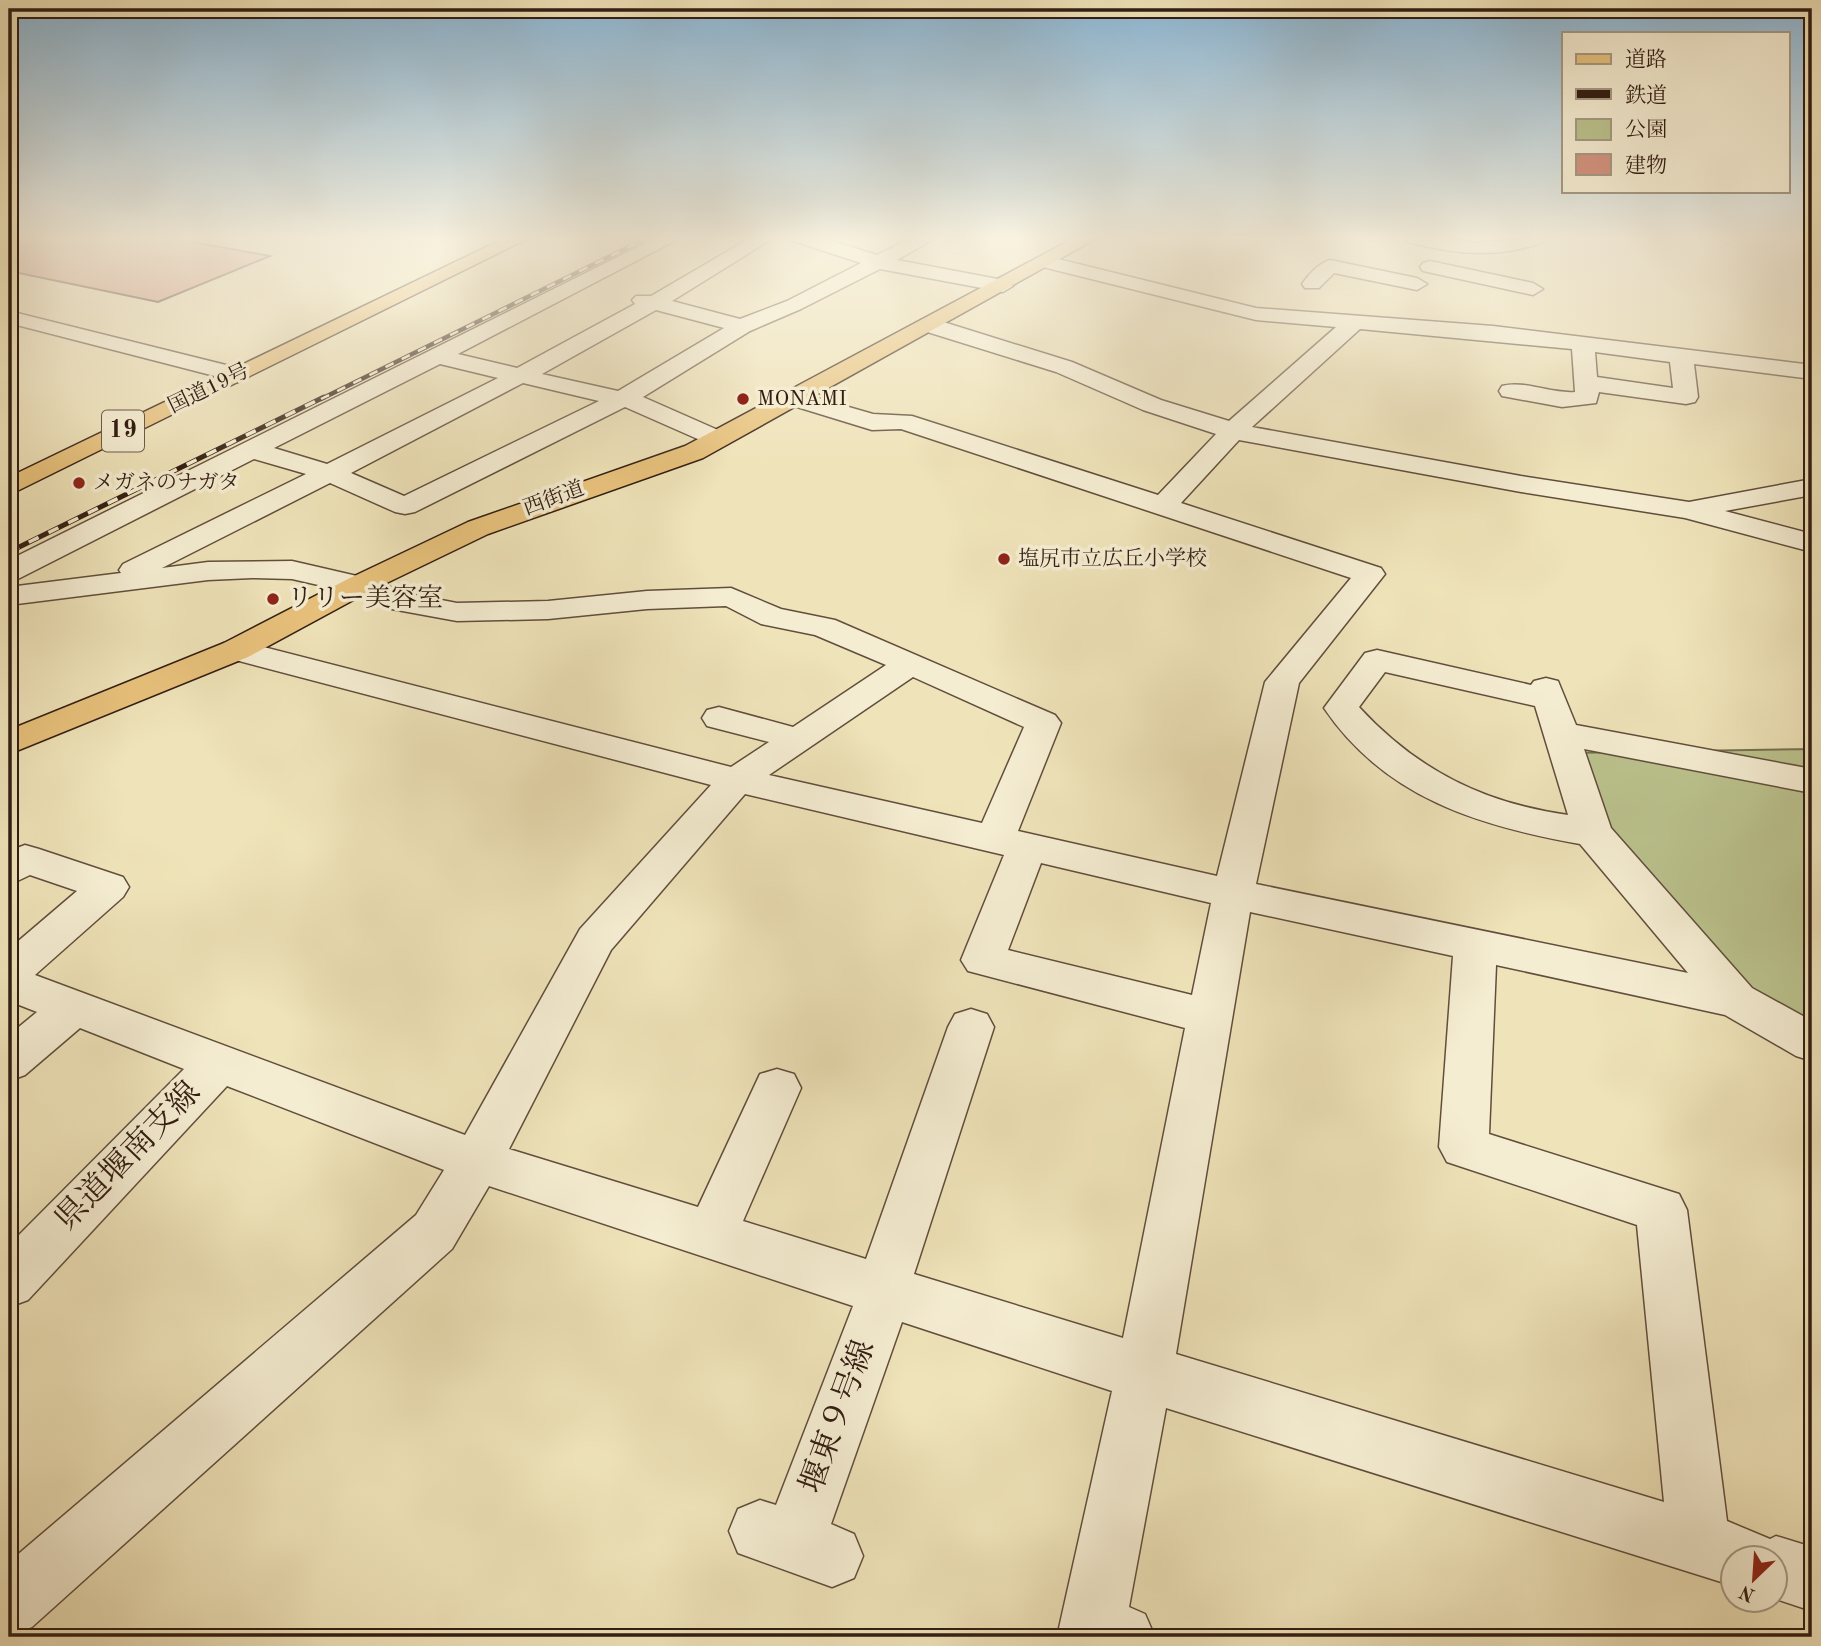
<svg xmlns="http://www.w3.org/2000/svg" width="1821" height="1646" viewBox="0 0 1821 1646" font-family="'Old Standard TT','Noto Serif JP',serif">
<rect width="100%" height="100%" fill="#efe3b9"/>
<filter id="stains"><feTurbulence type="fractalNoise" baseFrequency=".00286" numOctaves="4"/><feColorMatrix values="0 0 0 0 .2 0 0 0 0 .09 0 0 0 0 .02 0 0 0 .5 -.17"/></filter>
<radialGradient id="worn" r=".72"><stop offset=".6" stop-color="#630" stop-opacity="0"/><stop offset="1" stop-color="#630" stop-opacity=".3"/></radialGradient>
<!-- green -->
<path fill="#bbc38e" stroke="#767050" stroke-width="2" d="M1812,749V1037L1748,999L1599,852L1567,753Z"/>
<!-- building -->
<path fill="#d39480" stroke="#321d13" stroke-width="2" d="M9,237H165L270,256L158,302L9,271Z"/>
<g fill="none" stroke-linecap="round" stroke-linejoin="round">
<defs>
<path id="minor" d="M658,237H682L458,354L517,368L635,304L632,300L636,296H651L752,237H775L672,301L740,319L787,301L861,263L793,241L791,237H819L877,255L913,237H937L897,260L1003,280L1013,286L1003,292L880,269L801,309L750,331L643,397L727,434L731,439L727,444H709L625,407L415,512L405,514L395,512L330,483L162,568L208,562L292,561L370,579L405,593L457,603L548,601L647,591L731,588L781,609L835,620L1055,715L1061,723L1018,831L1217,876L1265,682L1351,578L901,429L872,430L784,403L781,398L784,393L793,391L873,414L912,416L1158,495L1216,434L1143,410L1056,372L921,330L918,325L921,320H937L1072,362L1161,400L1229,421L1336,327L1256,320L1039,266L1036,262L1039,258L1046,256L1256,308L1493,326L1812,365V379L1694,364L1698,397L1695,402L1686,404L1599,392L1596,403L1562,407L1502,396L1499,391L1502,386C1525,380 1551,394 1575,392L1572,349L1360,329L1252,427L1521,476L1689,502L1812,479V495L1725,511L1812,534V552L1685,518L1521,492L1239,440L1181,503L1381,568L1385,574L1299,683L1256,884L1688,973L1580,844C1479,826 1385,798 1324,708L1365,653L1377,650L1531,685L1534,681L1546,678L1558,681L1576,725L1812,769V793L1584,749L1611,828L1752,988L1812,1021V1061L1796,1056L1725,1015L1496,965L1489,1134L1679,1194L1687,1210L1727,1521L1770,1539L1776,1536L1812,1547V1611L1776,1599V1558H1734V1586L1166,1408L1129,1607L1145,1614L1155,1637H1057L1112,1391L902,1322L831,1524L854,1534L863,1556L854,1578L832,1587L738,1553L729,1531L738,1509L760,1500L776,1505L853,1306L489,1186L452,1249L32,1627L9,1636V1562L416,1215L444,1170L227,1086L28,1300L9,1307V1245L184,1069L80,1028L25,1075L9,1081V1035L37,1012L9,1001V949L77,891L30,875L9,885V851L25,845L39,849L123,877L129,887L123,897L35,975L465,1135L580,929L711,785L224,657L220,650L224,643L236,640L731,767L769,742L707,726L702,718L707,710L719,707L793,727L886,665L815,635L761,624L726,606L647,609L548,619L457,621L386,608L349,592L292,579L252,578L208,580L9,605V587L121,573L119,570L123,564L306,474L254,459L20,578L9,581V560ZM656,310L724,328L618,391L542,374ZM1595,352L1670,362L1673,388L1597,377ZM440,364L498,378L327,464L274,448ZM523,383L599,401L404,496L351,473ZM1385,672L1535,706L1568,815C1484,803 1418,771 1359,707ZM913,677L1024,727L982,823L769,775ZM745,794L1004,855L961,960L968,971L1185,1028L1123,1338L914,1274L994,1027L987,1014L971,1009L955,1014L948,1027L866,1259L743,1221L801,1088L794,1074L777,1069L760,1074L698,1207L509,1149L611,950ZM1041,863L1211,903L1192,995L1008,950ZM1250,912L1453,956L1439,1147L1447,1162L1637,1225L1664,1502L1176,1354Z
M1403,237H1434L1476,243L1548,237C1543,244 1533,245 1524,248C1482,258 1446,252 1405,241Z
M1740,237L1728,244L1719,238V237Z
M1330,260L1417,278L1427,284L1417,290L1334,273L1319,288H1305L1302,284C1308,275 1319,263 1330,260Z
M1430,261L1533,283L1543,289L1533,295L1423,271L1420,267L1423,263Z
M9,311L246,370L250,375L246,380L238,382L9,323Z"/>
<path id="major" d="M1076,237H1099L703,458L488,534L370,591L248,657L9,754V730L224,643L348,579L468,522L685,446Z"/>
<path id="highway" d="M507,237H531L9,495V477Z"/>
</defs>
<!-- minor casing -->
<use href="#minor" stroke="#614e3c" stroke-width="3"/>
<!-- major casing -->
<use href="#major" stroke="#321d13" stroke-width="3"/>
<!-- highway casing -->
<use href="#highway" stroke="#321d13" stroke-width="3"/>
<!-- minor -->
<use href="#minor" fill="#f5edd2" fill-rule="evenodd"/>
<!-- major -->
<use href="#major" fill="#e8c27c" fill-rule="evenodd"/>
<!-- highway -->
<use href="#highway" fill="#e8c27c" fill-rule="evenodd"/>
<defs>
<path id="rail-far1" d="M321,399L649,237"/>
<path id="rail" d="M9,552L324,397"/>
</defs>
<!-- rail-far1 casing -->
<use href="#rail-far1" stroke="#321d13" stroke-width="4.5"/>
<!-- rail casing -->
<use href="#rail" stroke="#321d13" stroke-width="5"/>
<!-- rail-far1 -->
<use href="#rail-far1" stroke="#f5edd2" stroke-width="2.5" stroke-dasharray="9" stroke-linecap="butt"/>
<!-- rail -->
<use href="#rail" stroke="#f5edd2" stroke-width="3.5" stroke-dasharray="11" stroke-linecap="butt"/>
</g>
<!-- sky -->
<linearGradient id="sky" x2="0" y2="1"><stop stop-color="#8bb7d6"/><stop offset="0.51" stop-color="#f8f2e0"/><stop offset="1" stop-color="#f8f2e0" stop-opacity="0"/></linearGradient>
<rect width="1821" height="467" fill="url(#sky)"/>
<!-- markers -->
<g fill="#8f2418" stroke="#f5edd2" stroke-width="2.5">
<circle cx="743" cy="399" r="7"/>
<circle cx="79" cy="483" r="7"/>
<circle cx="1004" cy="559" r="7"/>
<circle cx="273" cy="599" r="7"/>
</g>
<g text-anchor="middle" dominant-baseline="central" stroke-width="7" stroke-linejoin="round" paint-order="stroke">
<!-- far-street labels -->
<g font-size="21" fill="#321d13" stroke="#f5edd2">
<text transform="translate(209 389) rotate(-26)">国道19号</text>
<text transform="translate(554 499) rotate(-20)">西街道</text>
</g>
<!-- far-poi labels -->
<g font-size="21" fill="#321d13" stroke="#f5edd2" text-anchor="start">
<text x="757" y="399">MONAMI</text>
<text x="93" y="483">メガネのナガタ</text>
<text x="1018" y="559">塩尻市立広丘小学校</text>
</g>
<!-- shield labels -->
<rect fill="#f5edd2" stroke="#6c5b4c" stroke-width="2" x="102" y="410.5" width="42" height="41" rx="5"/>
<g font-size="24" font-weight="bold" fill="#321d13">
<text x="123" y="431">19</text>
</g>
<!-- poi labels -->
<g font-size="26" fill="#321d13" stroke="#f5edd2" text-anchor="start">
<text x="287" y="599">リリー美容室</text>
</g>
<!-- near-street labels -->
<g font-size="32" fill="#321d13" stroke="#f5edd2">
<text transform="translate(129 1157) rotate(-46)">県道堰南支線</text>
<text transform="translate(839 1417) rotate(-70)">堰東９号線</text>
</g>
</g>
<!-- margin -->
<rect width="1821" height="1646" fill="none" stroke="#efe3b9" stroke-width="35"/>
<rect x="10" y="10" width="1800" height="1625" fill="none" stroke="#321d13" stroke-width="3.5"/>
<rect x="18" y="18" width="1786" height="1611" fill="none" stroke="#321d13" stroke-width="2"/>
<!-- legend -->
<rect x="1562" y="32" width="228" height="161" fill="#f5edd2" stroke="#a79a86" stroke-width="2"/>
<rect x="1576" y="54" width="35" height="10" fill="#e8c27c" stroke="#a79a86" stroke-width="2"/>
<text x="1625" y="66" font-size="21" fill="#321d13">道路</text>
<rect x="1576" y="89" width="35" height="10" fill="#321d13" stroke="#a79a86" stroke-width="2"/>
<text x="1625" y="102" font-size="21" fill="#321d13">鉄道</text>
<rect x="1576" y="119" width="35" height="21" fill="#bbc38e" stroke="#a79a86" stroke-width="2"/>
<text x="1625" y="136" font-size="21" fill="#321d13">公園</text>
<rect x="1576" y="154" width="35" height="21" fill="#d39480" stroke="#a79a86" stroke-width="2"/>
<text x="1625" y="172" font-size="21" fill="#321d13">建物</text>
<!-- north arrow -->
<g transform="translate(1754 1579) rotate(205)"><circle r="33" fill="#f5edd2" stroke="#a79a86" stroke-width="2"/>
<path d="M0-5L12 26L0 18L-12 26Z" fill="#8f2418"/>
<text y="-10" font-size="19" font-weight="bold" text-anchor="middle" fill="#321d13">N</text>
</g>
<rect width="100%" height="100%" filter="url(#stains)"/>
<rect width="100%" height="100%" fill="url(#worn)"/>
</svg>
